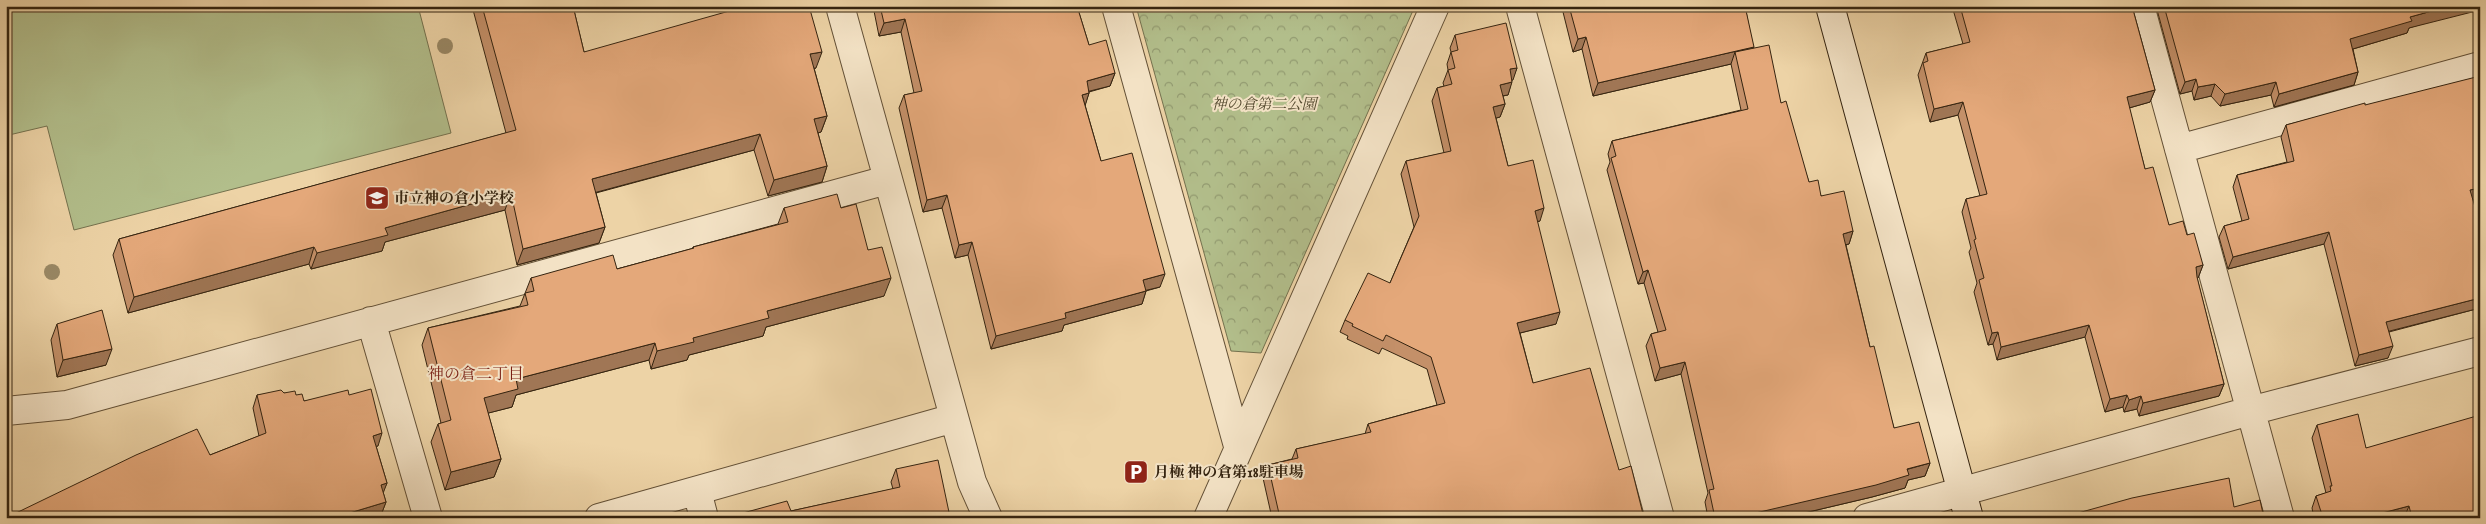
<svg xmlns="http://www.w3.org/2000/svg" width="2486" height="524" viewBox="0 0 2486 524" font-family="'IM FELL English','Noto Serif JP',serif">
<defs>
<pattern id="forest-crowns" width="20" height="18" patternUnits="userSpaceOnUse" patternTransform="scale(1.25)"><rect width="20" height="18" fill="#b2be8b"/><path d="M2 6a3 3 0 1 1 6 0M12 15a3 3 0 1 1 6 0" fill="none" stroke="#929a70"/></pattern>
</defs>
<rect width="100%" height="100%" fill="#edd3a6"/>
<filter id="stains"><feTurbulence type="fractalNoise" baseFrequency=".004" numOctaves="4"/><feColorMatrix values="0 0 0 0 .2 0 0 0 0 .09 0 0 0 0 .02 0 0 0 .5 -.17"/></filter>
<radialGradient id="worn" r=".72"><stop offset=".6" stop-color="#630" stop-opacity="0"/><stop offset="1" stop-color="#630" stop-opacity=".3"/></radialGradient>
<!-- forest -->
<path fill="url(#forest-crowns)" stroke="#74714e" d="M1136,6H1415L1261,353L1231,351Z"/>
<!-- pitch -->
<path fill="#b2be8b" stroke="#74714e" d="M6,6H418L451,133L74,230L47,126L9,135L6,122Z"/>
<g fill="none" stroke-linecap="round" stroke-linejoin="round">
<defs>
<path id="street" d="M840,6L972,482L988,518
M1116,6L1238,446
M1520,6L1660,518
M2140,6L2280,518
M2179,149L2480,66
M371,321L428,518
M6,411L67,405L887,180
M697,491L704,518
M599,518L954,418
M1208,518L1435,6
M1867,518L2250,411L2480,351"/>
<path id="secondary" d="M1830,6L1969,518"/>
</defs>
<!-- street casing -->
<use href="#street" stroke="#635036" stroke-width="30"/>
<!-- secondary casing -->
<use href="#secondary" stroke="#352410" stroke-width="30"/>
<!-- street -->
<use href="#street" stroke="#f3e2c5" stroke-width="28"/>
<!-- secondary -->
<use href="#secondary" stroke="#f3e2c5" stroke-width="28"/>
</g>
<!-- trees -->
<g fill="#998865">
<circle cx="445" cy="46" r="8"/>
<circle cx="52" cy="272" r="8"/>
</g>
<!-- wall -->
<path fill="#c49069" stroke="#352410" d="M472,6H573L584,52L816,68H814L827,116L821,132L818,133L827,166L822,182L768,196L754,150L596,193L605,227L599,243L517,265L505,210L385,242L382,251L311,269L309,264L128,313L113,255L119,239L506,133Z
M873,6H1077L1089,45L1115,73L1110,86L1089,92V93L1085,105L1101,161L1160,287L1146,291L1142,304L1064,325L1062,331L991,349L968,255L955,258L942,208L923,212L899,108L904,95L914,93L901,32L879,36Z
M1565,6H1745L1753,48L1781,103L1809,182L1853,231L1849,244L1846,245L1870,347L1894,428L1930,463L1925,476L1908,480L1905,488L1872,497L1783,518H1708L1705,502L1708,493L1681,374L1655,381L1646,346L1651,334L1658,332L1644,283L1638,284L1607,170L1610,162L1608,154L1612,141L1741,110L1731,64L1593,96L1582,49L1573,52L1563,12Z
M1952,6H2132L2155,90L2150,102L2129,108L2145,169L2169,225L2187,235L2203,265L2198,278H2197L2224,384L2219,396L2139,416L2137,409L2124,412L2123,407L2105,412L2085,337L1997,360L1993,344L1988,345L1974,292L1977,283L1969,252L1971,248L1962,212L1966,199L1980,196L1958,115L1930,122L1918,75L1926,53L1963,44Z
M2156,6H2480L2409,28L2407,33L2353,49L2358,72L2354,85L2274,107L2271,95L2220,106L2211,96L2194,100L2192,91L2180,94Z
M1455,35L1517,68L1512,80L1508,95L1503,96L1505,104L1500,117L1496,118L1508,166L1540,221L1537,222L1556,324L1520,333L1533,383L1619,470L1644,518H1272L1263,478L1268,465L1292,459L1296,449L1365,434L1368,424L1437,405L1427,369L1382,348L1379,354L1347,339L1348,336L1340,332L1345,320L1390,283L1414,227L1401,174L1406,161L1444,153L1432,101L1437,88L1444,86L1443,83L1448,70L1447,64L1451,52L1450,48Z
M2365,105L2473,200L2480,224V308L2389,332L2388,358L2355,366L2324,244L2228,269L2219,237L2224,226L2242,221L2233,187L2237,175L2287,162L2281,137L2286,125Z
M784,208H841L868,250L884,296L766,327L763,336L689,355L687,360L651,369L649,360L516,395L512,407L488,413L501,459L494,477L445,490L431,442L438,424L441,423L422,345L428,328L520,306L531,278L617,269L692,249L693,247L778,224Z
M57,324L106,365L57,377L51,340Z
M284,393L296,395L304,401L349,395L378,446H376L387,483L383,492L386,502L381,515L371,518H12L14,514L210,455L259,436L253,408L257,395Z
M2317,425L2366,448L2480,518H2314L2312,508L2316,496L2326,493L2312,438Z
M896,469L950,518H741L743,513L791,511L893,489L891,482Z"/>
<!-- shaded-wall -->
<path fill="#a07655" stroke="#352410" d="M2450,6H2480V10L2409,28L2407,33L2346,51L2350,39L2410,17Z
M905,19L901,32L879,36L884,23Z
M1586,37L1582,49L1573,52L1578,39Z
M1754,47L1749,60L1735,52L1731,64L1593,96L1598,83Z
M822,52L816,68L804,70L810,54Z
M1517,68L1513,80L1505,82L1510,69Z
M2358,72L2354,85L2274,107L2279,94Z
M1115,73L1110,86L1082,93L1087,81Z
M2196,79L2192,91L2180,94L2185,82Z
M1512,82L1508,95L1495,97L1500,85Z
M2276,82L2271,95L2220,106L2225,94Z
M2215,84L2211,96L2194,100L2198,87Z
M2155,90L2150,102L2122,110L2127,97Z
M1089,93L1085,106L1082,95Z
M1963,102L1958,115L1930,122L1934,109Z
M1505,104L1500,117L1489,120L1493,107Z
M827,116L821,132L808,136L814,119Z
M760,134L754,150L586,195L592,179Z
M827,166L822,182L768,196L774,180Z
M2480,188V199L2466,201L2470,190Z
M511,193L505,210L385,242L382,251L311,269L317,253L385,228Z
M947,195L942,208L923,212L927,200Z
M1544,208L1540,221L1530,223L1535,211Z
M605,227L599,243L517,265L523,249Z
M1853,231L1849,244L1839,246L1843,234Z
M2329,232L2324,244L2228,269L2233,257Z
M972,242L968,255L955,258L959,245Z
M314,247L309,264L128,313L134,297Z
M2203,265L2198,278L2191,280L2196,267Z
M1648,270L1644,283L1638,284L1643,272Z
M1165,274L1160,287L1139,292L1143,280Z
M891,278L884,296L766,327L763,336L689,355L687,360L651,369L657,351L767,311Z
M1146,291L1142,304L1064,325L1062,331L991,349L996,336L1065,313Z
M2480,298V308L2382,333L2386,322Z
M1560,312L1556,324L1512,335L1517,323Z
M2089,325L2085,337L1997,360L2001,347Z
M1998,332L1993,344L1988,345L1992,333Z
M655,343L649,360L516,395L512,407L477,416L484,398L516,379Z
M2393,346L2388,358L2355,366L2359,355Z
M112,349L106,365L57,377L63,360Z
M1685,362L1681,374L1655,381L1660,368Z
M2224,384L2219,396L2139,416L2143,403Z
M2127,395L2123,407L2105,412L2110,399Z
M2141,396L2137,409L2124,412L2129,400Z
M382,433L378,446L368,448L373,436Z
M501,459L494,477L445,490L451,472Z
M1930,463L1925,476L1908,480L1905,488L1872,497L1783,518H1734Z
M387,483L382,496L381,485Z
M386,502L381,515L371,518H333Z
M2409,506L2404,518H2363Z"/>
<!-- building -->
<path fill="#e4a87a" stroke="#352410" d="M482,6H573L584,52L747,6H809L822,52L810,54L827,116L814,119L827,166L774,180L760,134L592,179L605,227L523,249L511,193L385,228L388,235L317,253L314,247L134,297L119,239L516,130Z
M880,6H1077L1089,45L1106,40L1115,73L1087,81L1089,93L1082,95L1101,161L1132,153L1165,274L1143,280L1146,291L1065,313L1066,318L996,336L972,242L959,245L947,195L927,200L904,95L922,91L905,19L884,23Z
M1569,6H1745L1754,47L1598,83L1586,37L1578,39Z
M1960,6H2132L2155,90L2127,97L2145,169L2153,167L2169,225L2183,221L2187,235L2194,233L2203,265L2196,267L2197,277L2224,384L2143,403L2141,396L2129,400L2127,395L2110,399L2089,325L2001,347L1998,332L1992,333L1979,280L1984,278L1974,240L1976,239L1966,199L1987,194L1963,102L1934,109L1923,63L1928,61L1926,53L1970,42Z
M2164,6H2450L2410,17L2412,21L2350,39L2358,72L2279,94L2276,82L2225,94L2215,84L2198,87L2196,79L2185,82Z
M1506,23L1517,68L1510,69L1512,82L1500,85L1505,104L1493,107L1508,166L1533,160L1544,208L1535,211L1560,312L1517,323L1533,383L1590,368L1619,470L1631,466L1644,518H1280L1268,465L1298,458L1296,449L1371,432L1368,424L1445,403L1431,357L1386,335L1383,341L1352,326L1353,324L1345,320L1368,273L1390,283L1419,216L1406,161L1451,151L1437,88L1452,84L1448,70L1455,68L1451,52L1458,50L1455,35Z
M1769,45L1781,103L1786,101L1809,182L1818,180L1821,196L1844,191L1853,231L1843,234L1870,347L1874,346L1894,428L1919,422L1930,463L1907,469L1909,475L1876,485L1734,518H1715L1709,490L1714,489L1685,362L1660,368L1651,334L1666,330L1648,270L1643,272L1611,158L1616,156L1612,141L1748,109L1735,52Z
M2480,76V188L2470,190L2480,224V298L2386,322L2393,346L2359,355L2329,232L2233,257L2224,226L2249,219L2237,175L2294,161L2286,125L2365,103V105Z
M837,194L841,208L856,204L868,250L882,247L891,278L767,311L769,318L693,338L694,342L657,351L655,343L516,379L518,389L484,398L501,459L451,472L438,424L451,420L428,328L528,305L525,293L534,291L531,278L613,255L617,269L694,248L693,247L788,222L784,208Z
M102,310L112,349L63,360L57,324Z
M371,389L382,433L373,436L387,483L381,485L386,502L333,518H15L14,514L136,455L197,429L210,455L266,433L257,395L281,390L284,393L295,391L296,395L302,394L304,401L348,390L349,395Z
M2358,414L2366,448L2480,415V518H2412L2409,506L2363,518H2323L2316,496L2331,491L2330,486H2332L2317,425Z
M938,460L950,517L948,518H744L743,513L787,501L791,511L900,487L896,469Z
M2229,478L2234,507L2260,500L2264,518H2060L2132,498Z"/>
<!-- icons -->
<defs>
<symbol id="school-square" viewBox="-11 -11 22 22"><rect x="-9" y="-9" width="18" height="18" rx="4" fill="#8f2418" stroke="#f3e2c5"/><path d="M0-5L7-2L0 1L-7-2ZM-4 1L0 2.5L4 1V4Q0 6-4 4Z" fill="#fff"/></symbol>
<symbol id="parking-square" viewBox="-11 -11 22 22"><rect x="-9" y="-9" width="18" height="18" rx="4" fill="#8f2418" stroke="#f3e2c5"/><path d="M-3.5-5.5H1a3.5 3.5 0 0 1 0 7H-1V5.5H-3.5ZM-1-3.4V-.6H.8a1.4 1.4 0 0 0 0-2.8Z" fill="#fff"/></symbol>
</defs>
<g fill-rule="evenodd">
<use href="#school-square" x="363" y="184" width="28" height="28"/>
<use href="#parking-square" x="1122" y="458" width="28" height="28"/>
</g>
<g text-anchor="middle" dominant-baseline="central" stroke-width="4" stroke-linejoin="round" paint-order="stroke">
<!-- park labels -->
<g font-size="15" font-style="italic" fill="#544a2f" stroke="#f3e2c5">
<text x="1264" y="104">神の倉第二公園</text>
</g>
<!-- poi labels -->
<g font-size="15" font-weight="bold" fill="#352410" stroke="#f3e2c5" text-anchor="start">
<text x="394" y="198">市立神の倉小学校</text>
<text x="1154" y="472">月極 神の倉第18駐車場</text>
</g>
<!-- neighbourhood labels -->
<g font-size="16" fill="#7a1f14" stroke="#f3e2c5">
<text x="476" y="375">神の倉二丁目</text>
</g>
</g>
<!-- margin -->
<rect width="2486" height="524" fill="none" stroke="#edd3a6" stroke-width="25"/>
<rect x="8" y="8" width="2471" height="509" fill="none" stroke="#352410" stroke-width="2.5"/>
<rect x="12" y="12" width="2461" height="499" fill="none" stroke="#352410"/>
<rect width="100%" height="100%" filter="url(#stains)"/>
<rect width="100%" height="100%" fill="url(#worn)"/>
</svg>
